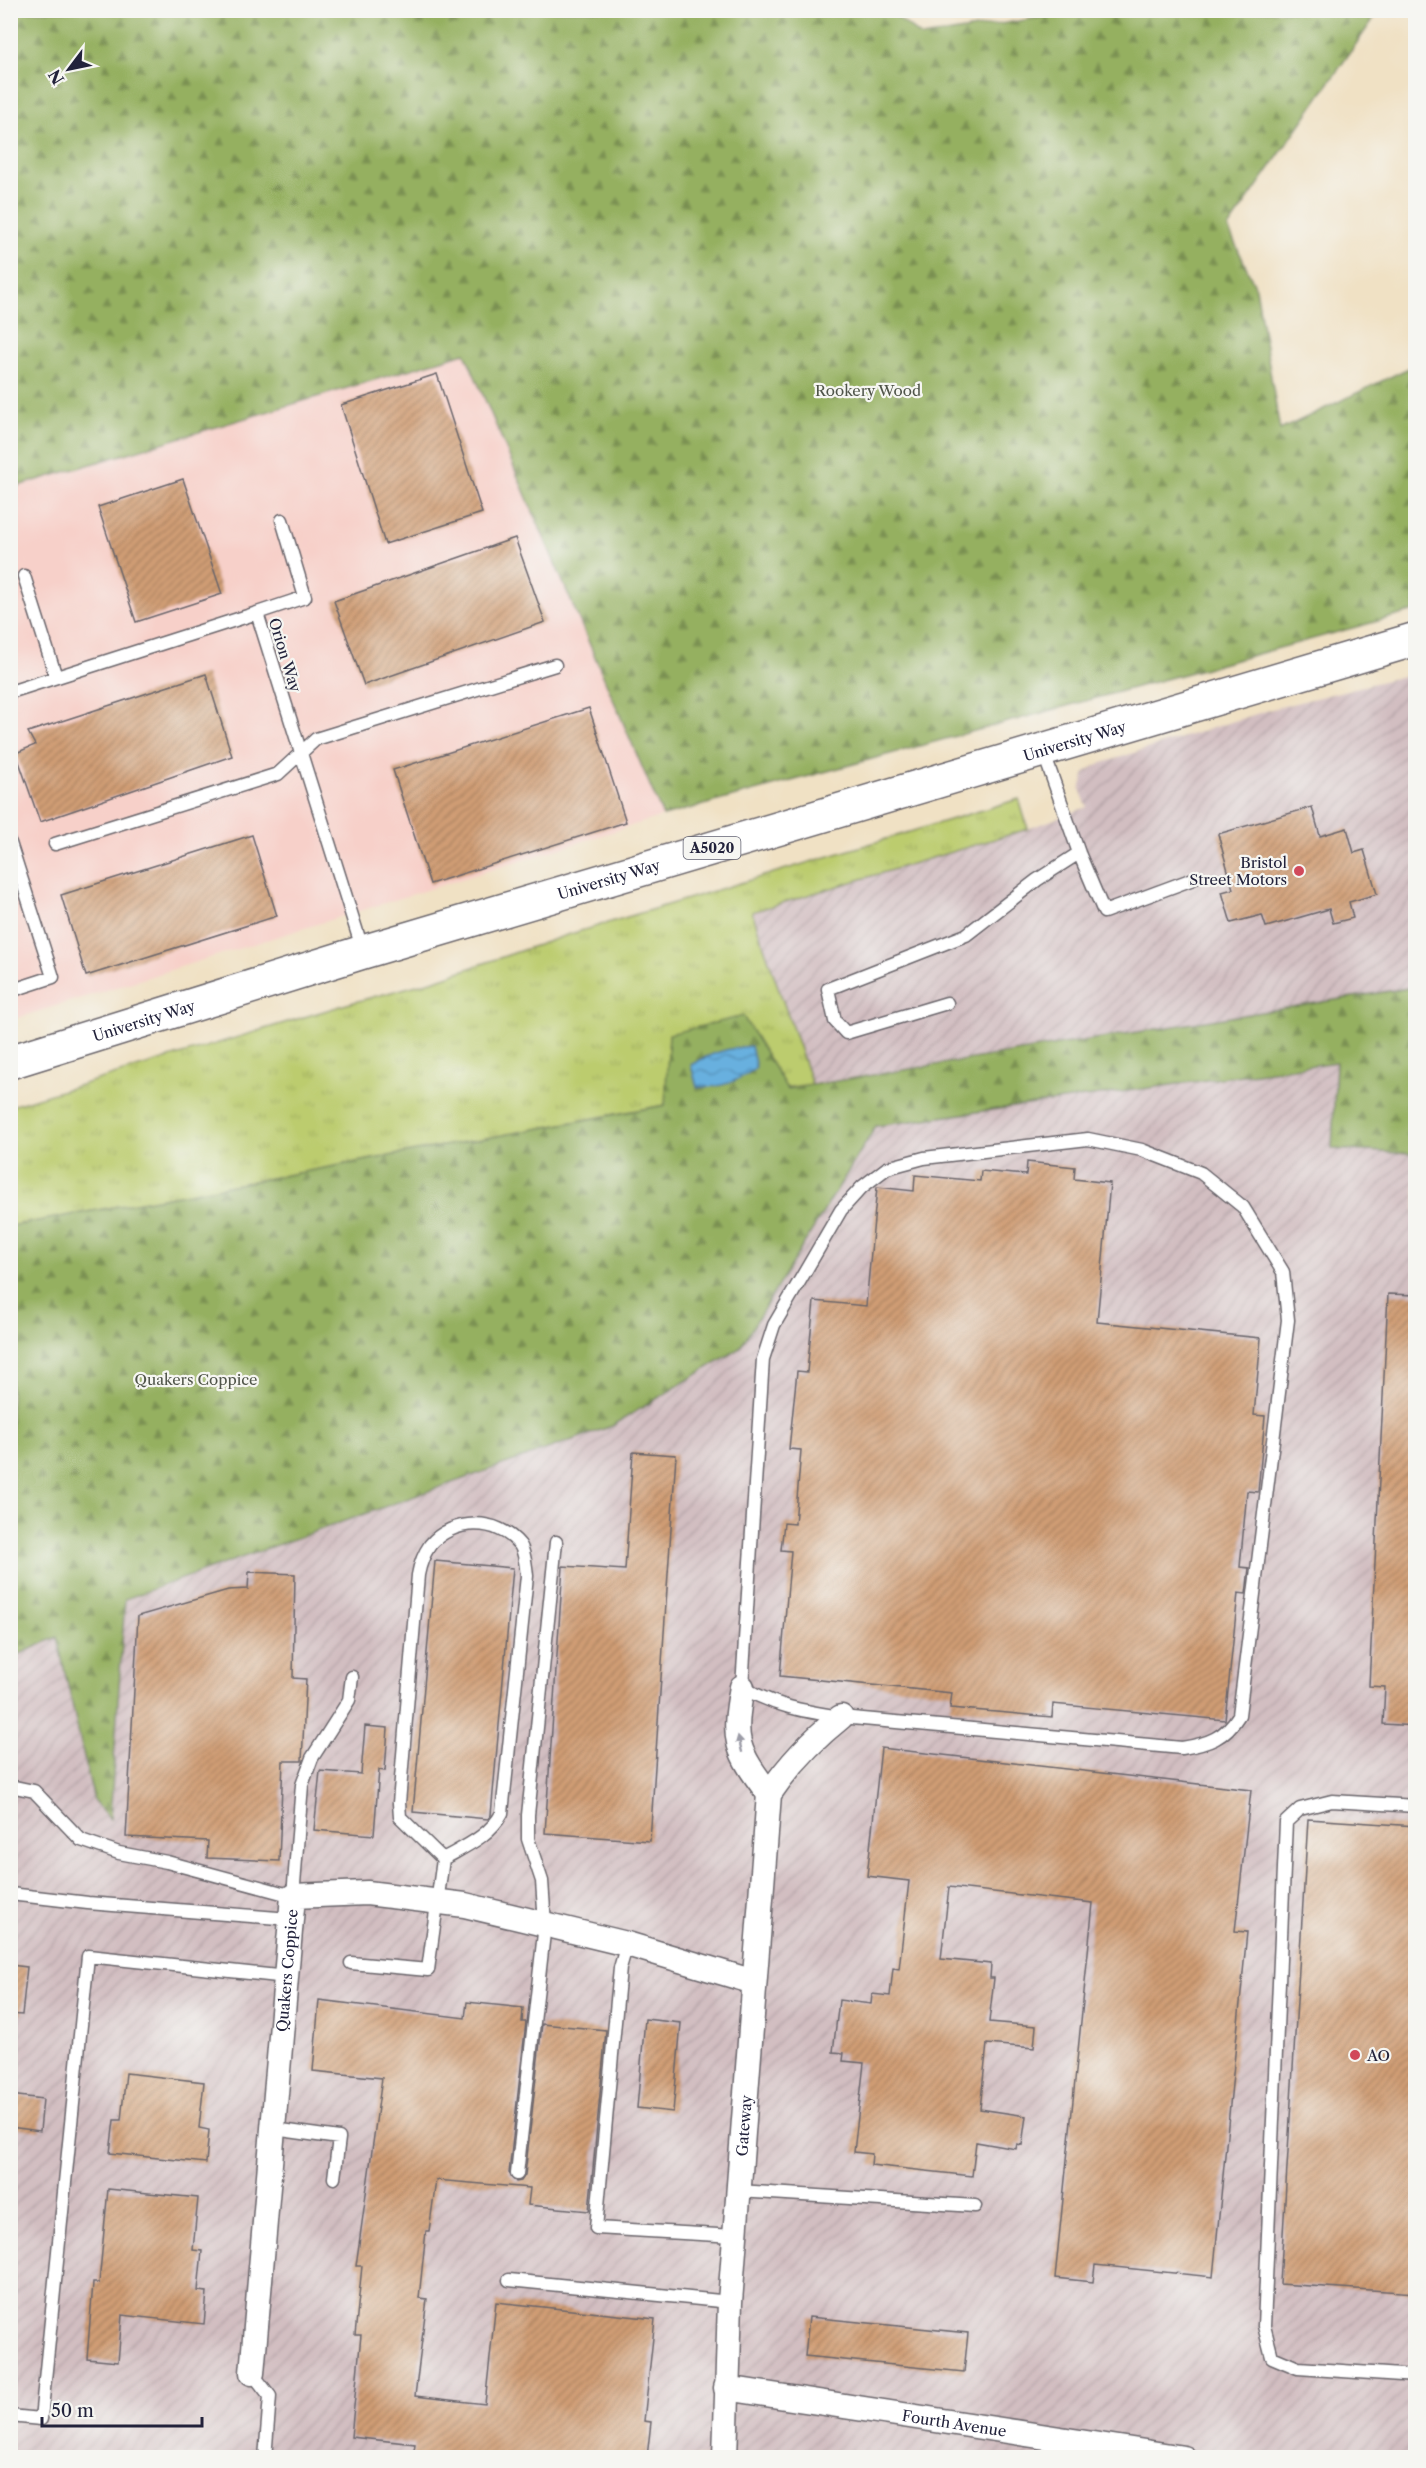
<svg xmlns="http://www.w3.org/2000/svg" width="1426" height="2468" viewBox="0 0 1426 2468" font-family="'Libre Caslon Text',serif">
<defs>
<pattern id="industrial-furrows" width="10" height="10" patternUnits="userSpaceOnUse" patternTransform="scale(1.5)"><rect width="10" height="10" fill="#d2bec1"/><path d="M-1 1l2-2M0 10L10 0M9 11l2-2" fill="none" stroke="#b4a3a7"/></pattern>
<pattern id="grass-tufts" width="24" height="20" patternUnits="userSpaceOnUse" patternTransform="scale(1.5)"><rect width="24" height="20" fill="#bccc6e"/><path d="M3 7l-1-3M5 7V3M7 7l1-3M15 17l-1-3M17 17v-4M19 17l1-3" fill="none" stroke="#a1af60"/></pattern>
<pattern id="forest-firs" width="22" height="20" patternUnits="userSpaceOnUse" patternTransform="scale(1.5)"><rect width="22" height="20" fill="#95b061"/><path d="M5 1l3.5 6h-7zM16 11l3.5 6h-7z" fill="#798f51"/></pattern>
<pattern id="water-waves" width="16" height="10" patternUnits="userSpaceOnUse" patternTransform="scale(1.5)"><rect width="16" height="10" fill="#68b0df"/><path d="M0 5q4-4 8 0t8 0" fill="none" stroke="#558fb6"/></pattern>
<pattern id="building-hatch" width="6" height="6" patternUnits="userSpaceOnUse" patternTransform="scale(1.5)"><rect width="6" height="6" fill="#d09d74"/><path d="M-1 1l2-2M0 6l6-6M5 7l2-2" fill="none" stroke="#a88060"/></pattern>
</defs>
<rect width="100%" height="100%" fill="#f6f6f2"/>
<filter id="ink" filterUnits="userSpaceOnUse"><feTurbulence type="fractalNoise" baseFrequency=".0167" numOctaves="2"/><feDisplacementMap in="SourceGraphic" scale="12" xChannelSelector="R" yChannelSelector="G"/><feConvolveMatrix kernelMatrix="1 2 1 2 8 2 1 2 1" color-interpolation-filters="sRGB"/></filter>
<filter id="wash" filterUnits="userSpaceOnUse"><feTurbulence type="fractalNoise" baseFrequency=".008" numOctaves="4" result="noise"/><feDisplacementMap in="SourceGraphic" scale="24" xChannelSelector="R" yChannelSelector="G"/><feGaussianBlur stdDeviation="1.35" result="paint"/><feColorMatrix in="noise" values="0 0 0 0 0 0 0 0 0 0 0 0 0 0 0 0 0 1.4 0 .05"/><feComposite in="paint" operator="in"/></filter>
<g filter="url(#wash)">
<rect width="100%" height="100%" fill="#f0e1c4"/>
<!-- built -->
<path fill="#f7d0c9" d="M465,353L663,816L11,1020V488Z"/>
<!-- industrial -->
<path fill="url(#industrial-furrows)" d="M1415,673V987L812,1084L752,912L1028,829L1087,807L1080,789L1085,773L1096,765L1272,709Z
M1336,1062L1332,1149L1415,1154V2457H11L10,1658L57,1637L94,1801L110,1818L125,1600L612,1426L740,1348L876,1126Z"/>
<!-- grass -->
<path fill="url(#grass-tufts)" stroke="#6f7754" stroke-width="1.5" d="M1019,799L1028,829L752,912L812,1084L665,1105L11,1226V1106L347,1004L432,981L564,936Z"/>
<!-- forest -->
<path fill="url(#forest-firs)" stroke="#5c694e" stroke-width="1.5" d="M888,10L922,37L1079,11H1379L1228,228L1256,288L1280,430L1415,365V611L663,816L465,353L11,488V11Z
M1415,987V1154L1332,1149L1336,1062L876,1126L740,1348L612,1426L125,1599L110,1819L94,1801L57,1637L11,1658V1226L665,1105L669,1034L743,1016L787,1089Z"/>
<!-- water -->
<path fill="url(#water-waves)" stroke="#45698d" stroke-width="1.5" d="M751,1046L756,1068C736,1082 722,1088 697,1087L691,1065C711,1053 728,1048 751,1046Z"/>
<g id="blocks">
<!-- building -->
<path fill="url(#building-hatch)" d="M437,374L482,513L385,544L341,405Z
M183,479L222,594L136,622L98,507Z
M515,538L545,622L364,685L334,601Z
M206,674L232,756L40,822L16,753L35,745L28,732Z
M589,708L626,822L430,884L393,770Z
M1312,807L1320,836L1347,828L1354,853L1364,850L1377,894L1349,902L1353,918L1333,923L1329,909L1266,927L1262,915L1231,923L1222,892L1233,889L1218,834Z
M252,835L277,916L86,976L61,895Z
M1027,1162L1075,1167L1074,1179L1110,1183L1097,1322L1261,1338L1254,1415L1265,1416L1258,1492L1247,1491L1240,1567L1249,1568L1246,1594L1238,1593L1225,1720L1053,1704L1052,1717L950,1708L952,1693L780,1676L791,1551L781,1550L784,1523L795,1524L801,1450L789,1449L797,1371L807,1372L814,1301L866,1306L877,1187L914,1191L915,1175L980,1181L981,1171L1026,1175Z
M1388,1294L1416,1295V1726L1383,1724L1385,1687L1369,1686Z
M633,1452L676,1455L650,1841L545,1833L563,1566L625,1570Z
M435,1561L513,1568L491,1815L488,1819L413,1812Z
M249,1572L295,1574L293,1678L306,1679L302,1761H283L279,1861L207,1858L208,1841L126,1837L138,1616L228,1590L248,1589Z
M365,1726L388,1728L385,1771L379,1770L374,1835L314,1830L320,1771L361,1774Z
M881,1748L1251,1790L1235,1931L1247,1932L1213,2277L1095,2265L1093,2282L1055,2278L1093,1903L949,1887L941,1959L991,1964L990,1978H994L989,2022L1036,2026L1034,2048L987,2044L980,2109L1026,2116L1022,2145L1017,2144L1016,2149L976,2142L972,2176L871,2165L872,2154L854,2152L864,2063L843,2061L844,2053L833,2052L839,2000L871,2004L872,1994L890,1996L893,1968L899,1969L909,1881L867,1876Z
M1308,1819L1416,1826V2293L1280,2284Z
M10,1965L27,1967L22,2015L10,2014Z
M319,2000L465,2018L467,2002L523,2008L522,2022H526L509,2173L516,2182L521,2181L525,2175L542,2024L606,2030L589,2211L528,2205L530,2188L436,2180L429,2231H426L419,2298L427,2299L415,2396L485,2404L496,2302L655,2319L644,2421L651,2422L647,2457H413L415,2444L351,2437L361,2335H355L362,2266H356L382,2078L313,2071Z
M645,2019L681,2023L673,2112L637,2108Z
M126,2073L204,2082L199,2128L209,2130L206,2163L110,2153L114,2120H121Z
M10,2095L43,2099L40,2131L10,2127Z
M108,2189L198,2198L193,2250L202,2251L198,2291L207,2292L204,2324L122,2315L118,2362L87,2359L93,2283H99Z
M809,2317L968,2333L964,2372L805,2356Z"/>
</g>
</g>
<g filter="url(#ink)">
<use href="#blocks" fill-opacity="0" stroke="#6a656b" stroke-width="1.5"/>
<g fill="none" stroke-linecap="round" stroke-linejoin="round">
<defs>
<path id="lane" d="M24,576L56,677
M257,613L305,597L282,520
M10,692L257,613L363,951
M1043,751L1079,853L1104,912L1193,879
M10,843L53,977L10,991
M55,844L278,774L316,739L555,665
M947,1003L846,1033L835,1021L828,989L966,935L1037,880L1079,853
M1088,1139L1142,1150L1201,1173L1243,1207L1283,1272L1288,1320L1239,1715C1225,1738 1208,1744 1182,1748L841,1717C803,1711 776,1707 742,1687L763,1359L774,1325L841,1210L862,1187L887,1168L924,1158Z
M10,1786L34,1791L81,1840L119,1853L167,1862L293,1896L302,1785L312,1758L349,1700L352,1677
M1416,1806L1332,1801L1300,1809L1286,1822L1264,2326L1272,2357L1298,2368L1416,2376
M10,1894L88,1903L290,1919
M627,1944L620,1968L596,2228L735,2236
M351,1963L428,1970L443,1859L400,1817L399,1803L418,1575C420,1564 423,1555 430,1545C452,1518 498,1517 520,1545C525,1552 526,1567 527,1576L502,1813C490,1836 464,1847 443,1859
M274,2129L339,2138L334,2178
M517,2174L545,1924L542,1881L528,1839V1815L556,1542
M738,2191L975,2206
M509,2280L730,2302
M252,2373L270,2396L265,2458
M10,2416L41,2419L88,1956L287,1977"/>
<g id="street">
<path d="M742,1687C732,1741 736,1750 769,1794"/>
<path id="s1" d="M252,2373L293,1896L367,1893L465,1905L627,1944L754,1982"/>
<path id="s2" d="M726,2388L1184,2458"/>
<path id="s3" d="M725,2458L730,2302L769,1794C790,1763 812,1740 841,1717"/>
</g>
<g id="highway">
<path id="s4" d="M10,1062L363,952L1416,639"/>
</g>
</defs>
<!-- lane casing -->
<use href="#lane" stroke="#6a656b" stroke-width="15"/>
<!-- street casing -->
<use href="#street" stroke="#6a656b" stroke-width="27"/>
<!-- highway casing -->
<use href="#highway" stroke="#6a656b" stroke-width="36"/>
<!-- lane -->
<use href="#lane" stroke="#fff" stroke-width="12"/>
<!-- street -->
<use href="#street" stroke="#fff" stroke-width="24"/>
<!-- highway -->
<use href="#highway" stroke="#fff" stroke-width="33"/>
</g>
<!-- one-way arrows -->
<defs><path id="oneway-solid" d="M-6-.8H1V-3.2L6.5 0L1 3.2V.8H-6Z" transform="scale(1.5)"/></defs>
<use fill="#9c9ca7" href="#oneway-solid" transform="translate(740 1744) rotate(-104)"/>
</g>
<!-- markers -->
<g fill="#d1495b" stroke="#f6f6f2" stroke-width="2">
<circle cx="1299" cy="871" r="6"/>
<circle cx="1355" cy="2055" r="6"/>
</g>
<g text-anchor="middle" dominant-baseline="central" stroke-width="4.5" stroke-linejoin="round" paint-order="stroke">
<!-- shield labels -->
<rect fill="#f6f6f2" stroke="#626272" stroke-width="1.5" x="683.5" y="837" width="57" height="22" rx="4.5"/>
<g font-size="14" font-weight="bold" fill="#22223b">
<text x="712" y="848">A5020</text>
</g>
<!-- park labels -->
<g font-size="15" fill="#50554a" stroke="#f6f6f2">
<text x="868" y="390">Rookery Wood</text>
<text x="196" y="1379">Quakers Coppice</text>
</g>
<!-- street labels -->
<g font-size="15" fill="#22223b" stroke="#f6f6f2">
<text transform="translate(285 655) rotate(73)">Orion Way</text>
<text stroke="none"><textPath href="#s4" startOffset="1112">University Way</textPath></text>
<text stroke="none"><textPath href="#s4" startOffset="626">University Way</textPath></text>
<text stroke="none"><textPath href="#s4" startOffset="140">University Way</textPath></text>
<text stroke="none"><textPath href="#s1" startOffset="404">Quakers Coppice</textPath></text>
<text stroke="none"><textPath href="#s3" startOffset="333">Gateway</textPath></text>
<text stroke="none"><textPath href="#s2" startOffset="231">Fourth Avenue</textPath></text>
</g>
<!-- poi labels -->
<g font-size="15" fill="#22223b" stroke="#f6f6f2" text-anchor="end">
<text x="1287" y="862">Bristol<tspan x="1287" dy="17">Street Motors</tspan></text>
<text x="1367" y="2055" text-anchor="start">AO</text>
</g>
</g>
<!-- margin -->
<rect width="1426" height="2468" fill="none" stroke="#f6f6f2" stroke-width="36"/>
<!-- north arrow -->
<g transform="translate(69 69) rotate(238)" stroke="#f6f6f2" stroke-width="4.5" paint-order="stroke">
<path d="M0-4.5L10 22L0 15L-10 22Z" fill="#22223b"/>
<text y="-9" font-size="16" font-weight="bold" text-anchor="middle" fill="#22223b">N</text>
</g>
<!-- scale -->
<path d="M42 2417v9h160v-9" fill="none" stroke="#22223b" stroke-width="3"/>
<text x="51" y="2417" font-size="18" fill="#22223b" stroke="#f6f6f2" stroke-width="4.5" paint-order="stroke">50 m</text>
</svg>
